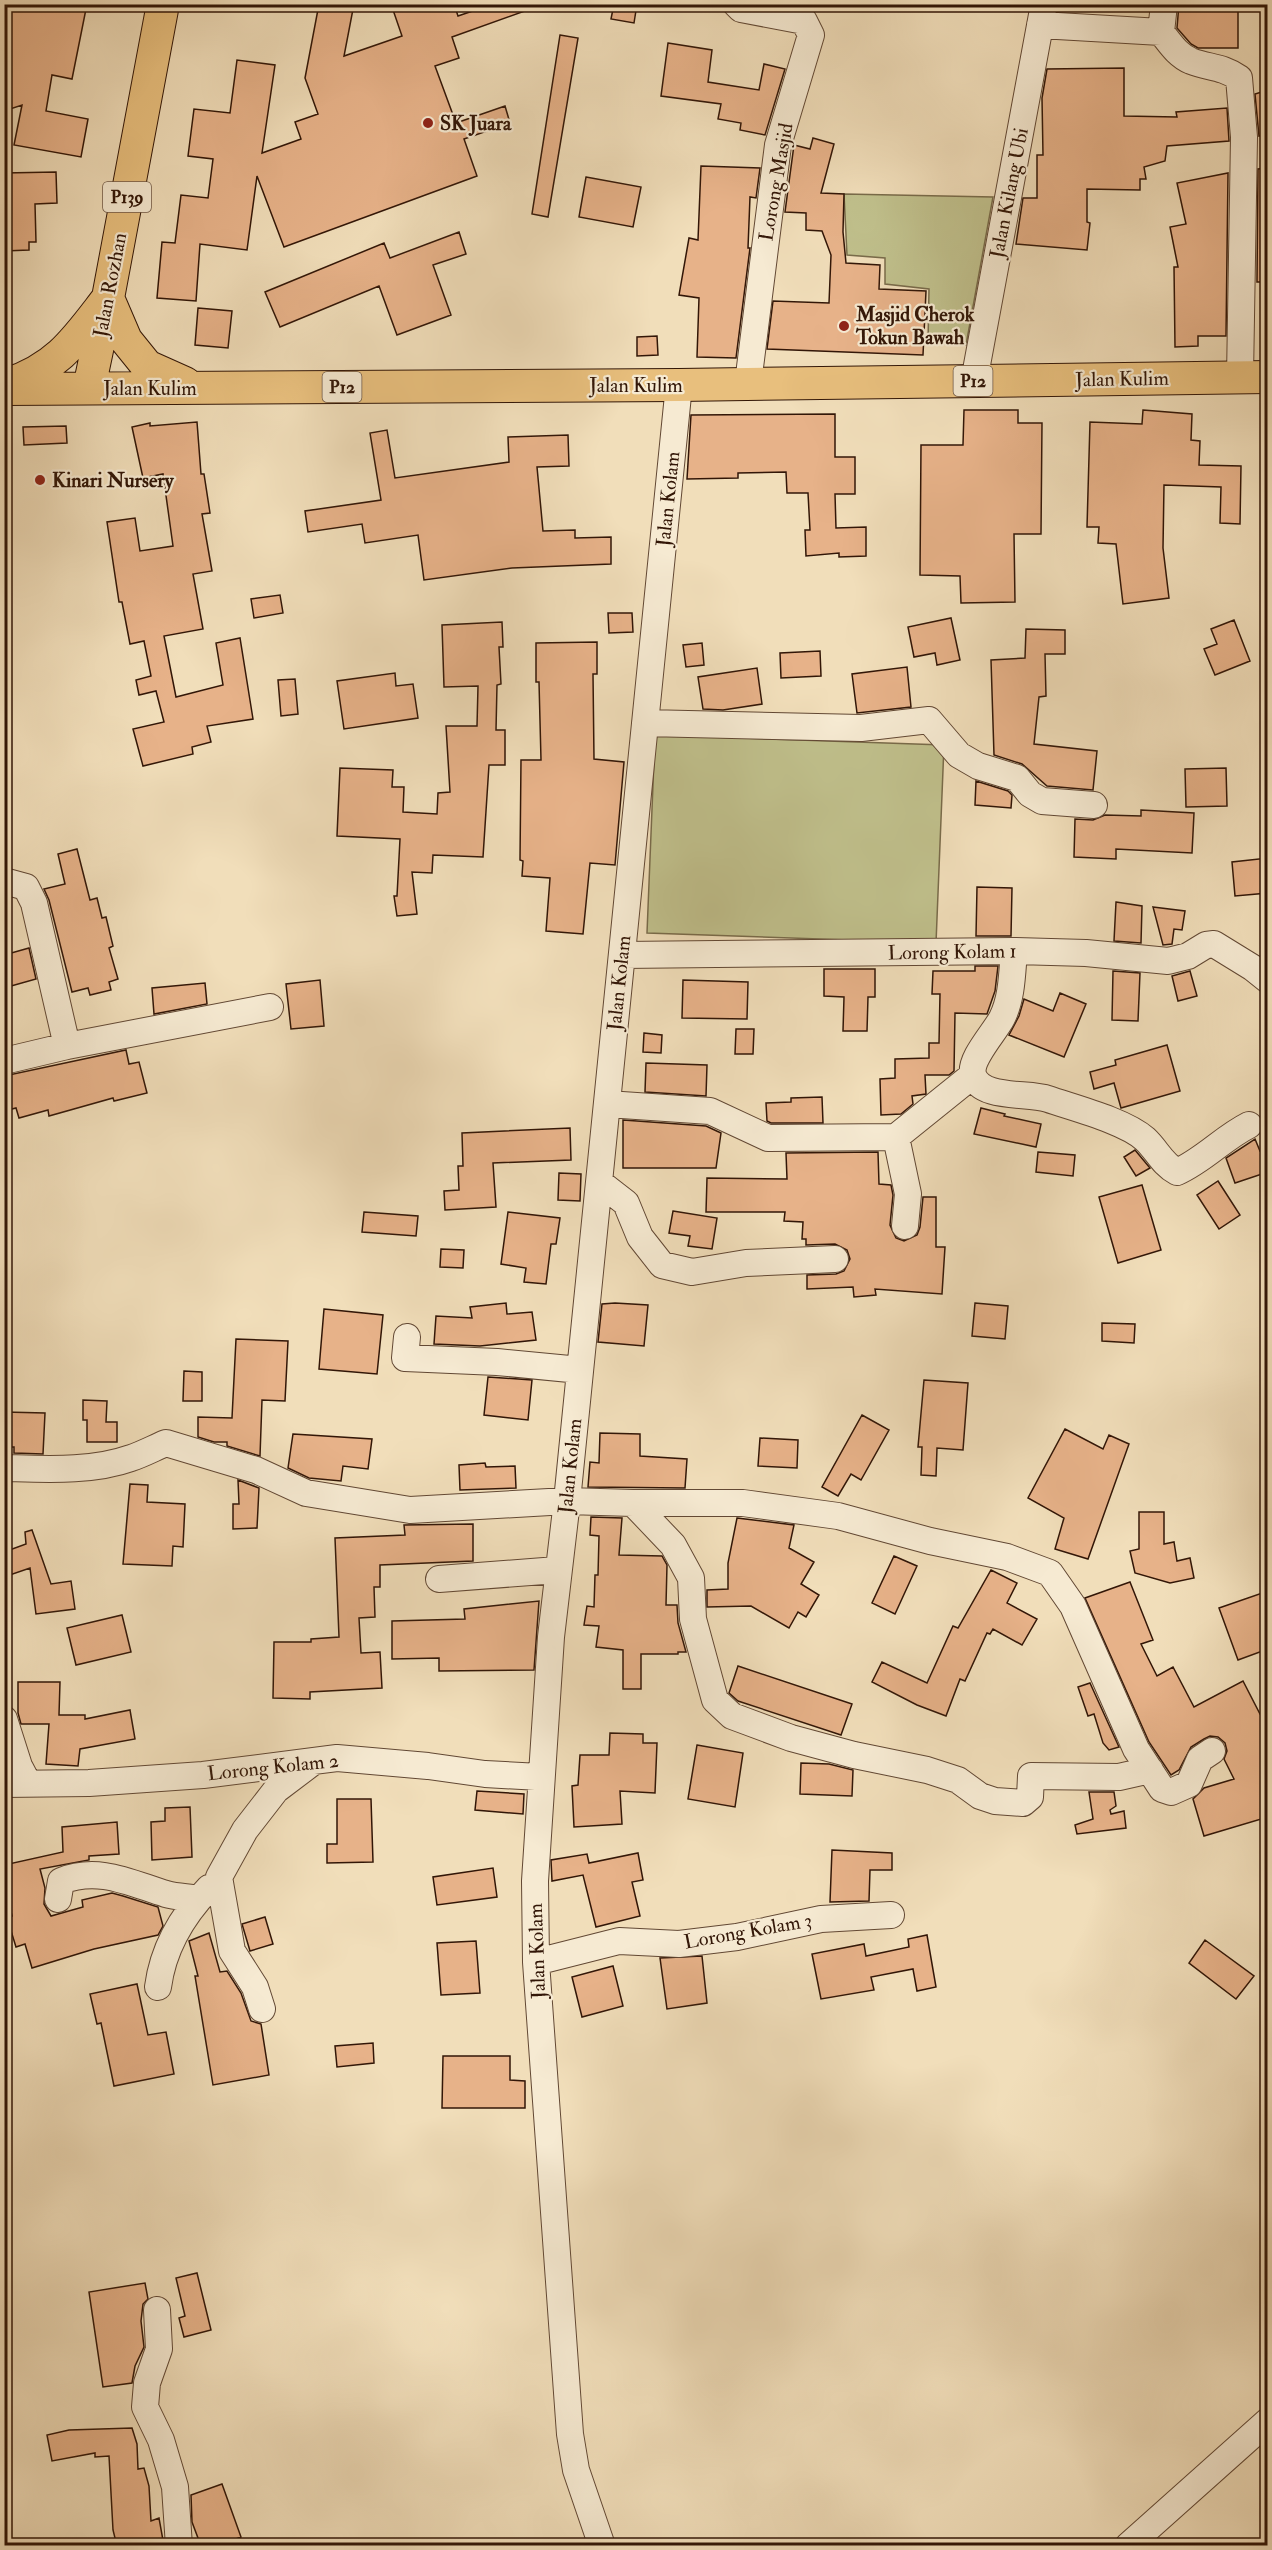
<svg xmlns="http://www.w3.org/2000/svg" width="1272" height="2550" viewBox="0 0 1272 2550" font-family="'IM FELL Double Pica',serif">
<rect width="100%" height="100%" fill="#f1deba"/>
<filter id="stains"><feTurbulence type="fractalNoise" baseFrequency=".00333" numOctaves="4"/><feColorMatrix values="0 0 0 0 .2 0 0 0 0 .09 0 0 0 0 .02 0 0 0 .5 -.17"/></filter>
<radialGradient id="worn" r=".72"><stop offset=".6" stop-color="#630" stop-opacity="0"/><stop offset="1" stop-color="#630" stop-opacity=".3"/></radialGradient>
<!-- green -->
<path fill="#c0c08c" stroke="#796b4a" stroke-width="1.5" d="M844,194L993,197L966,345L928,343L929,289L885,284V258L847,255Z
M655,735L944,745L936,943L647,933Z"/>
<!-- building -->
<path fill="#e7b289" stroke="#321607" stroke-width="1.5" d="M4,4H87L72,79L52,75L46,111L88,119L81,157L14,145L22,105L4,111Z
M319,4H354L344,56L402,36L391,4H454L458,16L493,4H536V7L452,37L459,58L435,66L456,123L505,106L510,123L464,139L477,176L284,247L257,176L247,250L200,244L196,301L157,298L162,242L175,243L181,195L208,198L213,159L188,156L194,109L230,113L237,60L275,65L262,153L301,139L295,122L318,114L305,78Z
M614,4H637L634,23L611,19Z
M1179,4H1238V48H1198L1191,44L1177,28Z
M560,35L578,38L548,217L532,214Z
M668,43L712,50L708,82L759,90L764,64L785,69L765,135L740,130L741,123L718,119L721,104L661,96Z
M1124,68V116L1177,117L1176,112L1227,108L1229,141L1167,146L1165,161L1144,167L1146,179H1140V190L1087,189V222L1090,223L1087,250L1016,244L1023,198H1037V155H1043L1042,98L1047,69Z
M1268,90V134L1259,136L1255,94Z
M813,138L834,144L821,193L844,194L843,232L846,263L880,265L879,289L926,291L923,355L767,349L773,301L829,303L831,255L822,231L806,230V213L785,212L794,145L810,149Z
M701,166L760,168L756,198L750,197L748,248H750L736,358L697,357L699,298L679,295L689,238L698,240Z
M1268,168V282H1257L1258,169Z
M56,172L57,203L35,204L36,242H29V250L4,251V173Z
M1228,173L1226,336H1198V346L1175,347L1174,267H1178L1170,227L1186,224L1177,183Z
M586,177L641,187L633,227L579,217Z
M459,232L466,254L433,265L451,315L397,335L379,286L280,327L265,292L384,243L390,258Z
M198,308L232,311L228,348L195,345Z
M657,336L658,355L637,356V337Z
M964,410H1018V423H1042L1041,534H1014L1015,602L961,603L960,576L920,575L921,445H963Z
M1143,410L1192,414L1191,440L1200,441L1199,465L1241,466L1240,524L1220,523L1221,487L1164,485L1163,548L1169,598L1123,604L1116,544L1098,543L1099,527H1087L1090,422L1142,424Z
M835,414V457H855V494H835L836,528L866,527V556L839,557V553L806,556L805,530H810L808,493H787L786,472L738,473V478L687,479L691,415Z
M197,422L201,474H204L210,513L202,514L212,571L193,574L203,629L164,636L176,697L223,685L216,643L240,638L253,719L207,726L211,742L192,747L193,754L143,766L133,729L164,722L156,691L139,695L136,680L151,676L144,641L130,644L122,602H119L107,522L135,518L140,551L173,546L163,474L143,478L132,427L150,423V426Z
M66,426L67,443L24,445L23,427Z
M387,430L395,478L509,462L508,437L568,435L569,466L537,467L543,531L575,530V538L611,537V564L512,568L424,580L418,535L365,543L362,524L308,532L305,511L381,500L370,433Z
M280,595L283,613L254,618L251,599Z
M608,613H632L633,632L609,633Z
M951,618L960,660L937,665L935,653L914,657L908,627Z
M1234,620L1250,661L1215,675L1204,649L1217,644L1211,629Z
M502,622L503,647H499L501,684L497,685L496,730H505V765H489L483,857L433,855L432,873L412,872L417,914L397,916L394,896H397L400,839L337,836L340,768L393,770L392,787H404L403,812L437,814L438,793L450,792L446,726H477L478,686L444,687L442,625Z
M1026,629L1065,630V654H1045L1046,696L1039,697L1034,744L1097,751L1093,790L1047,786L1022,764L994,755L991,660L1025,658Z
M597,642V674H593L594,759L624,762L615,865L590,863L583,934L546,931L550,878L522,876L523,861L520,860L521,760H541L539,682H536V643Z
M702,643L704,665L686,667L683,645Z
M820,651L821,676L781,678L780,653Z
M907,667L911,707L857,713L852,674Z
M757,668L762,704L723,710L703,709L698,677Z
M395,673L396,686L413,684L418,718L344,729L337,681Z
M295,679L298,714L281,716L278,680Z
M1226,768L1227,806L1186,807L1185,769Z
M976,781L1008,791L1012,795L1011,808L975,805Z
M1141,810L1194,813L1192,853L1116,849V859L1074,857L1075,819L1093,820L1105,815L1141,816Z
M77,849L90,900L97,898L102,918L106,917L113,946L109,948L118,979L109,982L111,990L90,995L88,988L72,992L49,900L44,889L65,884L58,854Z
M1268,858V893L1235,896L1232,862Z
M977,887L1012,888L1011,936H976Z
M1116,902L1142,906L1141,943L1114,941Z
M1153,907L1185,911L1182,930L1174,929L1172,944L1163,945Z
M29,948L36,979L4,988V955Z
M975,966H998L995,991L987,1014L955,1013L954,1071L949,1075H925L926,1094L912,1096L913,1104L901,1114L881,1115L880,1079L895,1078V1059L929,1058V1043H939L940,994H932L933,971H975Z
M824,969H875V997H868L867,1031H843L844,997L824,996Z
M1113,971L1140,973L1138,1021L1112,1020Z
M1190,971L1197,996L1178,1001L1172,976Z
M320,980L324,1026L291,1029L286,984Z
M683,980L748,982L747,1019L682,1018Z
M205,983L207,1004L154,1014L152,988Z
M1060,993L1086,1004L1064,1057L1009,1035L1019,1016L1024,999L1053,1011Z
M736,1029H754L753,1054H735Z
M644,1033L662,1035L661,1053L643,1052Z
M1167,1045L1180,1091L1121,1108L1114,1083L1094,1089L1090,1072L1116,1065L1115,1060Z
M126,1050L129,1064L139,1062L147,1093L114,1101L113,1098L49,1116L48,1110L19,1118L16,1108L4,1111V1076Z
M646,1063L707,1065L706,1096L645,1092Z
M822,1097L823,1123H771L767,1121L766,1103L791,1102V1098Z
M981,1108L1005,1114L1004,1116L1041,1124L1036,1147L974,1134Z
M623,1120L706,1126L721,1133L716,1168H623Z
M570,1128L571,1160L493,1163L496,1207L445,1210L444,1191L459,1190L458,1166H463L462,1133Z
M1255,1139L1260,1151L1268,1149V1172L1235,1183L1226,1158Z
M1135,1150L1150,1168L1136,1176L1124,1157Z
M878,1152L879,1184L891,1185L893,1195L890,1225L896,1238L904,1241L917,1235L920,1227L923,1197H936V1247H945L942,1294L875,1289L876,1295L854,1297L853,1287L807,1289V1275L836,1274L844,1271L850,1259L847,1250L835,1244L806,1245V1239H802L803,1222L784,1221L785,1212H706L707,1178L787,1179L786,1153Z
M1038,1152L1075,1155L1073,1176L1036,1172Z
M559,1173L581,1174L580,1201L558,1200Z
M1218,1181L1240,1215L1219,1229L1197,1195Z
M1142,1185L1161,1250L1118,1263L1099,1197Z
M673,1211L717,1218L712,1249L688,1246L690,1236L669,1233Z
M364,1212L418,1216L416,1236L362,1232Z
M508,1212L560,1218L556,1244H551L546,1284L524,1282L526,1268L501,1264Z
M441,1249L464,1250L463,1268L440,1267Z
M506,1303L507,1314L532,1312L536,1340L480,1346L434,1344L436,1316L472,1318L470,1307Z
M615,1303L648,1305L644,1346L598,1342L602,1304Z
M975,1303L1008,1306L1005,1339L972,1336Z
M324,1309L383,1315L377,1374L319,1369Z
M1102,1323L1135,1324L1134,1343L1102,1341Z
M236,1339L288,1341L285,1401L262,1400L260,1456L227,1446V1442H214L198,1437V1417L232,1418Z
M184,1371L202,1372V1401H183Z
M488,1377L532,1380L528,1420L484,1415Z
M924,1380L968,1383L963,1450L937,1448L936,1476L921,1475L922,1447H918Z
M83,1400L107,1401L106,1422H117V1442H87V1420H83Z
M4,1412L45,1413L43,1454L14,1453V1447H4Z
M862,1415L889,1430L861,1480L851,1474L838,1496L822,1487Z
M1065,1429L1103,1449L1109,1435L1129,1444L1088,1559L1055,1549L1064,1518L1028,1498Z
M600,1433L640,1434V1456L687,1459L685,1488L588,1487L590,1462L599,1463Z
M293,1434L372,1439L368,1469L343,1466L341,1481L309,1478L288,1468Z
M760,1438L798,1440L797,1468L758,1466Z
M485,1463L486,1467L515,1466L516,1488L460,1490L459,1465Z
M238,1480L259,1488L257,1528L233,1529V1504H239Z
M130,1484L148,1485L147,1502L185,1504L183,1547L173,1546L172,1566L123,1564Z
M1139,1512H1164V1544L1174,1542L1177,1561L1190,1558L1194,1578L1170,1583L1135,1573L1130,1551L1139,1549Z
M591,1517L622,1518L619,1555L662,1556L667,1565L666,1605H677L678,1623L686,1652H678V1654H641V1689H623V1650L596,1647L599,1626L584,1625L587,1606L594,1607L595,1575H598L599,1536L590,1535Z
M737,1518L794,1525L789,1548L814,1562L801,1584L819,1595L806,1617L798,1612L789,1628L751,1606L707,1607V1590L728,1589V1563Z
M473,1524V1561L380,1565V1587H374L375,1617L359,1618L361,1653L380,1652L382,1688L310,1692V1699L273,1698L274,1642H311V1639L339,1637L335,1538L405,1535L404,1525Z
M32,1530L51,1584L71,1581L75,1609L36,1614L30,1568L4,1577V1552L26,1544L25,1532Z
M894,1556L917,1566L895,1614L872,1603Z
M991,1570L1017,1583L1007,1603L1037,1619L1022,1645L993,1629L990,1634L987,1633L965,1681L960,1679L946,1716L917,1705L872,1682L882,1662L927,1683L953,1626L958,1628Z
M1130,1582L1153,1640L1141,1644L1157,1676L1173,1667L1194,1707L1243,1681L1260,1714L1268,1710V1817L1204,1836L1193,1799L1204,1788L1234,1779L1224,1759L1227,1751L1225,1743L1218,1737L1210,1736L1204,1739L1191,1747L1179,1770L1171,1775L1149,1742L1085,1598Z
M1268,1591V1649L1238,1660L1219,1608Z
M539,1601L534,1670L439,1671V1658L392,1659V1621L465,1619L464,1609Z
M122,1615L131,1652L76,1665L67,1628Z
M738,1666L852,1704L841,1735L738,1701L729,1693Z
M18,1682H60L59,1715H85V1719L130,1710L135,1739L80,1749L78,1766L46,1764L49,1724H21L18,1713Z
M1090,1683L1119,1747L1109,1750L1103,1743L1094,1714L1088,1716L1078,1687Z
M610,1733L643,1734V1743H657L655,1793L620,1791L622,1824L574,1827L572,1786L578,1785L580,1755H609Z
M697,1745L743,1753L735,1807L688,1799Z
M801,1763L829,1764L853,1770L852,1796L800,1794Z
M477,1791L524,1794L523,1814L475,1810Z
M1089,1792H1114L1116,1806L1110,1810L1111,1814L1124,1811L1126,1828L1077,1834L1075,1825L1093,1819Z
M337,1799H371L373,1862L327,1863V1844H337Z
M190,1807L192,1857L152,1860L151,1822L165,1821V1808Z
M117,1822L119,1854L89,1856V1860L40,1869L45,1888L44,1904L51,1916L83,1907L82,1900L112,1893L123,1896L158,1907L163,1926L158,1935L94,1949L32,1968L25,1944L16,1947L7,1918L12,1916L4,1880V1865L63,1852L62,1827Z
M832,1850L892,1853V1870H870L869,1901L830,1902Z
M638,1853L643,1880L632,1882L640,1916L596,1927L583,1875L552,1881L551,1860L587,1854L589,1863Z
M493,1868L497,1897L437,1905L433,1877Z
M265,1917L273,1944L250,1951L242,1924Z
M209,1933L220,1972L227,1971L241,1993L251,2021L261,2024L269,2075L213,2085L195,1976H198L189,1941Z
M927,1935L936,1987L917,1991L913,1969L871,1977L874,1990L821,1999L812,1954L864,1944L866,1956L909,1947L908,1939Z
M1205,1940L1254,1976L1236,1999L1189,1963Z
M476,1941L480,1993L441,1995L437,1943Z
M702,1956L707,2003L667,2009L660,1958Z
M613,1966L623,2006L582,2017L572,1977Z
M137,1984L148,2035L166,2032L174,2074L114,2086L101,2023L97,2024L90,1994Z
M373,2043L374,2063L337,2067L335,2046Z
M443,2056H510V2080L525,2081V2108H442Z
M197,2273L211,2330L184,2337L179,2318L185,2316L176,2278Z
M145,2283L148,2299L143,2304L141,2321L144,2347L135,2366L132,2383L103,2387L89,2292Z
M132,2428L137,2444L138,2469L144,2468L149,2486L151,2521L159,2518L164,2546H117L113,2530L109,2456L95,2457V2453L52,2461L47,2435L69,2430Z
M222,2484L241,2537L217,2546H201L192,2522L191,2495Z"/>
<g fill="none" stroke-linecap="round" stroke-linejoin="round">
<defs>
<path id="minor" d="M736,4L741,9L804,21L811,35L778,145L748,383
M1040,25L1161,32C1170,43 1177,55 1191,61C1209,68 1222,66 1239,78L1244,137L1240,377
M1161,32L1164,4
M974,381L1044,4
M645,723L861,728L929,720L959,755L978,766L1017,778L1030,794L1042,801L1094,805
M4,881L26,887L34,903L67,1046
M1014,951C1012,974 1012,998 1002,1018C995,1032 969,1059 973,1075C981,1100 1028,1092 1048,1099C1074,1108 1125,1121 1145,1139C1157,1150 1162,1164 1177,1172C1204,1160 1223,1138 1249,1125
M622,955L1014,951L1086,953L1168,961L1188,956L1206,945L1214,944L1253,968L1268,980
M4,1061L67,1046L270,1007
M607,1104L710,1111L768,1138L896,1137
M599,1182L626,1203L640,1237L662,1265L692,1272L746,1263L835,1259
M905,1226L908,1194L896,1137L973,1075
M407,1337L405,1358L497,1362L580,1370
M4,1468C45,1469 92,1472 131,1458C143,1454 154,1448 166,1443L256,1470L306,1493L410,1510L567,1501L633,1503H743L838,1516L930,1541L1007,1557L1050,1573L1073,1606L1136,1749L1162,1789L1171,1792L1189,1784L1200,1759L1212,1751
M633,1503L673,1545L691,1578L693,1619L715,1700L732,1716L791,1738L854,1755L927,1770L958,1780L980,1796L995,1801L1023,1803L1030,1797L1031,1776L1119,1777L1150,1770
M439,1579L557,1570
M4,1719L19,1766L28,1783
M4,1784L89,1783L203,1775L337,1758L428,1766L485,1774L540,1777
M58,1899L61,1881C99,1866 130,1883 166,1894C176,1897 188,1897 199,1899
M536,1962L619,1941L679,1944L737,1937L821,1919L891,1915
M158,1987C163,1949 182,1916 209,1888
M262,2009L255,1987L232,1951L219,1877L245,1830L276,1790L313,1762
M157,2310L159,2349L147,2383L145,2407L161,2440L175,2487L179,2546
M602,2546L576,2470L570,2434L536,1962L535,1881L551,1637L567,1501L679,385
M1128,2546L1268,2421"/>
<path id="major" d="M8,384C59,367 77,338 108,298L126,340L147,366L185,383
M89,388L108,298L163,4
M4,389L679,385L1268,377"/>
</defs>
<!-- minor casing -->
<use href="#minor" stroke="#624834" stroke-width="28"/>
<!-- major casing -->
<use href="#major" stroke="#321607" stroke-width="34"/>
<!-- minor -->
<use href="#minor" stroke="#f6ead2" stroke-width="26"/>
<!-- major -->
<use href="#major" stroke="#e8bf7d" stroke-width="32"/>
</g>
<!-- markers -->
<g fill="#8f2418" stroke="#f6ead2" stroke-width="2">
<circle cx="428" cy="123" r="6"/>
<circle cx="844" cy="326" r="6"/>
<circle cx="40" cy="480" r="6"/>
</g>
<g text-anchor="middle" dominant-baseline="central" stroke-width="4.5" stroke-linejoin="round" paint-order="stroke">
<!-- shield labels -->
<g fill="#f6ead2" stroke="#6d5644" stroke-width="1.5">
<rect x="103" y="182" width="48" height="30" rx="4.5"/>
<rect x="953.5" y="366" width="39" height="30" rx="4.5"/>
<rect x="322.5" y="372" width="39" height="30" rx="4.5"/>
</g>
<g font-size="18" font-weight="bold" fill="#321607">
<text x="127" y="197">P139</text>
<text x="973" y="381">P12</text>
<text x="342" y="387">P12</text>
</g>
<!-- poi labels -->
<g font-size="20" font-weight="bold" fill="#321607" stroke="#f6ead2" text-anchor="start">
<text x="440" y="123">SK Juara</text>
<text x="856" y="314">Masjid Cherok<tspan x="856" dy="23">Tokun Bawah</tspan></text>
<text x="52" y="480">Kinari Nursery</text>
</g>
<!-- street labels -->
<g font-size="20" fill="#321607" stroke="#f6ead2">
<text transform="translate(776 182) rotate(-80)">Lorong Masjid</text>
<text transform="translate(1009 193) rotate(-79)">Jalan Kilang Ubi</text>
<text transform="translate(110 285) rotate(-79)">Jalan Rozhan</text>
<text transform="translate(1122 379) rotate(-1)">Jalan Kulim</text>
<text x="636" y="385">Jalan Kulim</text>
<text x="150" y="388">Jalan Kulim</text>
<text transform="translate(668 499) rotate(-84)">Jalan Kolam</text>
<text transform="translate(952 952) rotate(-1)">Lorong Kolam 1</text>
<text transform="translate(619 983) rotate(-84)">Jalan Kolam</text>
<text transform="translate(570 1466) rotate(-84)">Jalan Kolam</text>
<text transform="translate(273 1767) rotate(-6)">Lorong Kolam 2</text>
<text transform="translate(748 1931) rotate(-10)">Lorong Kolam 3</text>
<text transform="translate(537 1951) rotate(-92)">Jalan Kolam</text>
</g>
</g>
<!-- margin -->
<rect width="1272" height="2550" fill="none" stroke="#f1deba" stroke-width="24"/>
<rect x="6" y="6" width="1260" height="2538" fill="none" stroke="#321607" stroke-width="3"/>
<rect x="12" y="12" width="1248" height="2526" fill="none" stroke="#321607" stroke-width="1.5"/>
<rect width="100%" height="100%" filter="url(#stains)"/>
<rect width="100%" height="100%" fill="url(#worn)"/>
</svg>
